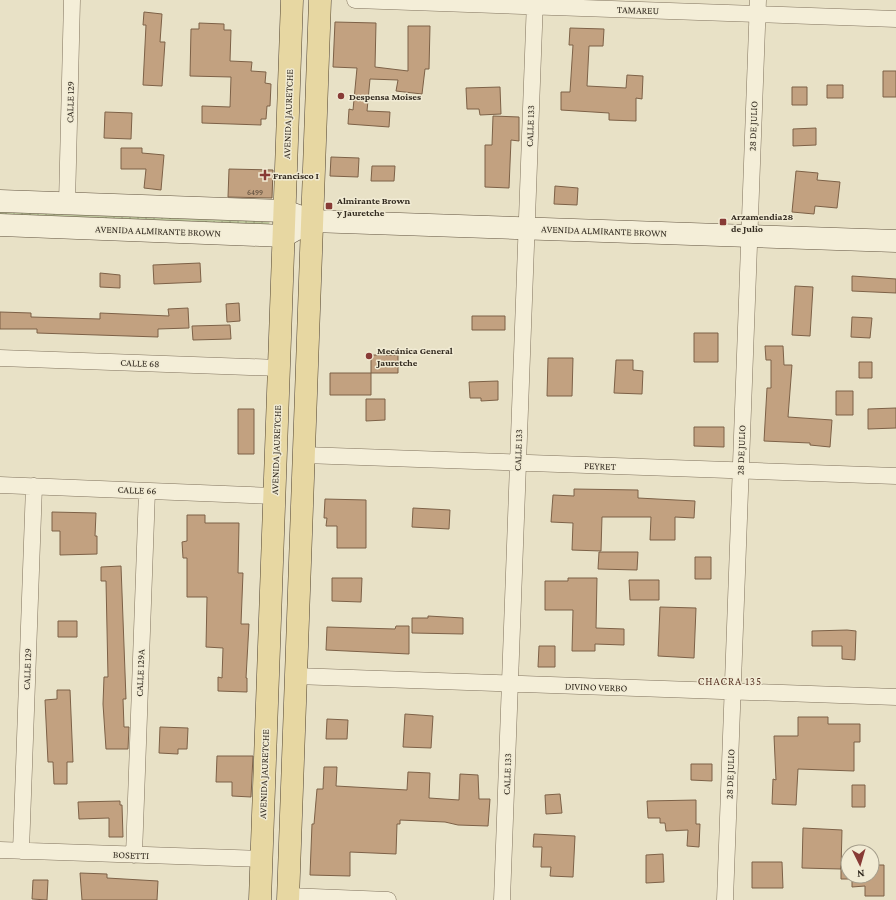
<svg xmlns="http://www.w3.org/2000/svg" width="896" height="900" viewBox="0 0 896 900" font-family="'Crimson Pro',serif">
<defs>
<pattern id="grass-dots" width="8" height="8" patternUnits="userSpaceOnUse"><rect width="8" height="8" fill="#bdc59b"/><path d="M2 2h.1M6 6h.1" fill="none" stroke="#a3a985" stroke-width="1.8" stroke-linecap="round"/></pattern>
</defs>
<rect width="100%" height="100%" fill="#e8e1c6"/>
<!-- grass -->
<path fill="url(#grass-dots)" d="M0,207L270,216L269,227L0,217Z"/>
<!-- building -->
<path fill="#c2a180" stroke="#7d6147" d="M144,12L162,14L160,42H165L162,86L143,85L146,25H143Z
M335,22L376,23L375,67L408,71V26H430L429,69H425L422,94L396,91L398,80L370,79L367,111L390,112L389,127L348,124L349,109L353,110L357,68L333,67Z
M199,23L224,24V30H231L230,61L252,62L251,71L266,72L265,83L271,84L270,106H267L266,119H261V125L202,123V106L230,107L231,77L190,76L191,29H199Z
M570,28L604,29L603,46H589L587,86L626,88L627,75L643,76L642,99L636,98V121L609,120V113L561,110V92H570L573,45H569Z
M883,71H896V97H883Z
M827,85H843V98H827Z
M500,87L501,114L480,115L479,109H467L466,88Z
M792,87H807V105H792Z
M105,112L132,113L131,139L104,138Z
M493,116L519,117V141L511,140L509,188L485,187V145H492Z
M816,128V145L793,146V129Z
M121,148H142V153L164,155L161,190L144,188L146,169H121Z
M331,157L359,158L358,177L330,176Z
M372,166H395L394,181H371Z
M229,169L273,170L272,198L228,197Z
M796,171L818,173L817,180L840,182L837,208L815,206L814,214L792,212Z
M555,186L578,188L577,205L554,204Z
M200,263L201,282L154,284L153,265Z
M100,273L120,275V288L100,287Z
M852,276L896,279V293L852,291Z
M795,286L813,287L810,336L792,335Z
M239,303L240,321L227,322L226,304Z
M188,308L189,328L158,329V337L37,333V329H0V312L31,313V317L100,319V313L169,316L168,309Z
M472,316H505V330H472Z
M852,317L872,318L870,338L851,337Z
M230,325L231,339L193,340L192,326Z
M694,333H718V362H694Z
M765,346H783L784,365H792L788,417L832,420L830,447L810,445V443L764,441L767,388H771V360H766Z
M371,355H398V373H371Z
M548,358H573L572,396H547Z
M616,360H633V370L643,371L642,394L614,393Z
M859,362H872V378H859Z
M330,373H371V395H330Z
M498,381V400L481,401V398H470L469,382Z
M836,391H853V415H836Z
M366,399H385V420L366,421Z
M896,408V428L868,429V409Z
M238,409H254V454H238Z
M694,427H724V447L694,446Z
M574,489L638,490V498L695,501L694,518L675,517V540H650L651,517H602L601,551L572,550L573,523L551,522L553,495L574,496Z
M325,499L366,500V548H337V526H326L327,518H324Z
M413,508L450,510L449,529L412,527Z
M52,512L96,513L95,536H97V554L60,555V531H52Z
M187,515H205V523H239L238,573H243L241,624H249L246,678H247V692L218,691V677L222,678L223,648L206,647L207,597H187V558H183L182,542L187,541Z
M599,552H638L637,570L598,569Z
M695,557H711V579H695Z
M121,566L126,699H123L124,727H129L128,749H106L103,704L104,677H108L106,581H101V567Z
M332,578H362L361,602L332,601Z
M568,578H597L596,628L624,629V645L595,644V651H572L573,610H545V581H568Z
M629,580H659V600H630Z
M660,607L696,608L694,658L658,656Z
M428,616L463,618V634L412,633V618H428Z
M58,621H77V637H58Z
M396,626H409V654L326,650L327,627L395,629Z
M847,630L856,631L855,660L842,659V646H812V631Z
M539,646H555V667H538Z
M57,690H70L73,762H67V784H54L53,762H48L45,700L57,699Z
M405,714L433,716L431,748L403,747Z
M798,717H828V724H860V742H854V771L798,769L796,805L772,804L773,779L776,780L774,736H798Z
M327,719L348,720L347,739H326Z
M160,727L188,728L187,749H178V754L159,753Z
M217,756H253L251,797L232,796V782H216Z
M691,764H712V781L691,780Z
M324,767H337L336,786L407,790L408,772L430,773L429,798L459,800L460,774L478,775L479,799H490L488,826L458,825L445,822L400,820V824H397L396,854L350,852V876L310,875L312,824H314L317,789H323Z
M852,785H865V807H852Z
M560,794L562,813L546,814L545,795Z
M696,800V824H700L699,847L687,846L688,830L666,831L665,823H660V818H648L647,801Z
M120,801V805H122L123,837H109V818L79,819L78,802Z
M803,828L842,830L841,869L802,868Z
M534,834L575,836L573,877L550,876L551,867H541L542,847H533Z
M663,854L664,882L646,883V855Z
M752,862H782L783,888H752Z
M841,865H848V876H872V865H884V896H865V886L852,887V879H841Z
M80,873L107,874V878L158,881L157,900H82Z
M33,880H48L47,900L32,899Z"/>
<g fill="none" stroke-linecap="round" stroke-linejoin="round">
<defs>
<path id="street" d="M355,0L896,19
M67,203L72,0
M0,358L279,368
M304,455L896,476
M0,485L274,496
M295,676L896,697
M0,850L261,859
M21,851L34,486
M134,855L147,491
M288,896L388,900
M502,900L535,0
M725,900L758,0"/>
<path id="secondary" d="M0,201L285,211L312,221L896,241
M0,225L284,236L300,227"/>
<path id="primary" d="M260,900L292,0
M288,900L320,0"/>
</defs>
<!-- street casing -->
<use href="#street" stroke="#81735e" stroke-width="17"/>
<!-- secondary casing -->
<use href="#secondary" stroke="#635541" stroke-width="23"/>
<!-- primary casing -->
<use href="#primary" stroke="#504231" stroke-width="23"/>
<!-- street -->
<use href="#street" stroke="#f4eed8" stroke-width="16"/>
<!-- secondary -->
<use href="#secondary" stroke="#f4eed8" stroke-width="22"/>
<!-- primary -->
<use href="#primary" stroke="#e7d7a2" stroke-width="22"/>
</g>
<!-- markers -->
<g fill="#883b36" stroke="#f1ebd4" stroke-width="1.5">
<circle cx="341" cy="96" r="4"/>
<path d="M263 169h4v4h4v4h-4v4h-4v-4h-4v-4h4z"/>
<rect x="325" y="202" width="8" height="8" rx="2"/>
<rect x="719" y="218" width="8" height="8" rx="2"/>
<circle cx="369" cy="356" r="4"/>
</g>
<g text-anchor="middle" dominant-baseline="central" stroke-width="3" stroke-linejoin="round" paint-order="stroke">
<!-- number labels -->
<g font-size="8" fill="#574838">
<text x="255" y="192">6499</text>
</g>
<!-- street labels -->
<g font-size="10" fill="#332b20" stroke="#f1ebd4">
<text transform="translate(638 10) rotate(2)">TAMAREU</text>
<text transform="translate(70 102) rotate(-89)">CALLE 129</text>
<text transform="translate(288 114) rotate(-88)">AVENIDA JAURETCHE</text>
<text transform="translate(530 126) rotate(-88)">CALLE 133</text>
<text transform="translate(753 126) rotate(-88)">28 DE JULIO</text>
<text transform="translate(158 231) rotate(2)">AVENIDA ALMIRANTE BROWN</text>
<text transform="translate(604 231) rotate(2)">AVENIDA ALMIRANTE BROWN</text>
<text transform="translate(140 363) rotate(2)">CALLE 68</text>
<text transform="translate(276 450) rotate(-88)">AVENIDA JAURETCHE</text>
<text transform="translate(518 450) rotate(-88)">CALLE 133</text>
<text transform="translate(741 450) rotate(-88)">28 DE JULIO</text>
<text transform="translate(600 466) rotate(2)">PEYRET</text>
<text transform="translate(137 490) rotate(2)">CALLE 66</text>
<text transform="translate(27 669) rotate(-88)">CALLE 129</text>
<text transform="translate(140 673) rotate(-88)">CALLE 129A</text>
<text transform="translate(596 687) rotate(2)">DIVINO VERBO</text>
<text transform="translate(264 774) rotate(-88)">AVENIDA JAURETCHE</text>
<text transform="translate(507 774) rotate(-88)">CALLE 133</text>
<text transform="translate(730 774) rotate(-88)">28 DE JULIO</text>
<text transform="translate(131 855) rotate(2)">BOSETTI</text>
</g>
<!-- poi labels -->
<g font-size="10" font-weight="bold" fill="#332b20" stroke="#f1ebd4" text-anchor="start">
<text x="349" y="96">Despensa Moises</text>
<text x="273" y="175">Francisco I</text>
<text x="337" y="200">Almirante Brown<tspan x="337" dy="12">y Jauretche</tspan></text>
<text x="731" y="216">Arzamendia28<tspan x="731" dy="12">de Julio</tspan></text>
<text x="377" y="350">Mecánica General<tspan x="377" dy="12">Jauretche</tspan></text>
</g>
<!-- neighbourhood labels -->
<g font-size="11" letter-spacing="1" fill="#5a3425" stroke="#f1ebd4">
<text x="730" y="681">CHACRA 135</text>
</g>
</g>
<!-- north arrow -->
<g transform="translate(860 864) rotate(175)"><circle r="19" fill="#f1ebd4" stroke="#a59e8c"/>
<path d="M0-3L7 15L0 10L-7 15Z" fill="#883b36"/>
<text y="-6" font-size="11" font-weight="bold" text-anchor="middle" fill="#332b20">N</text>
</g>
</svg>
